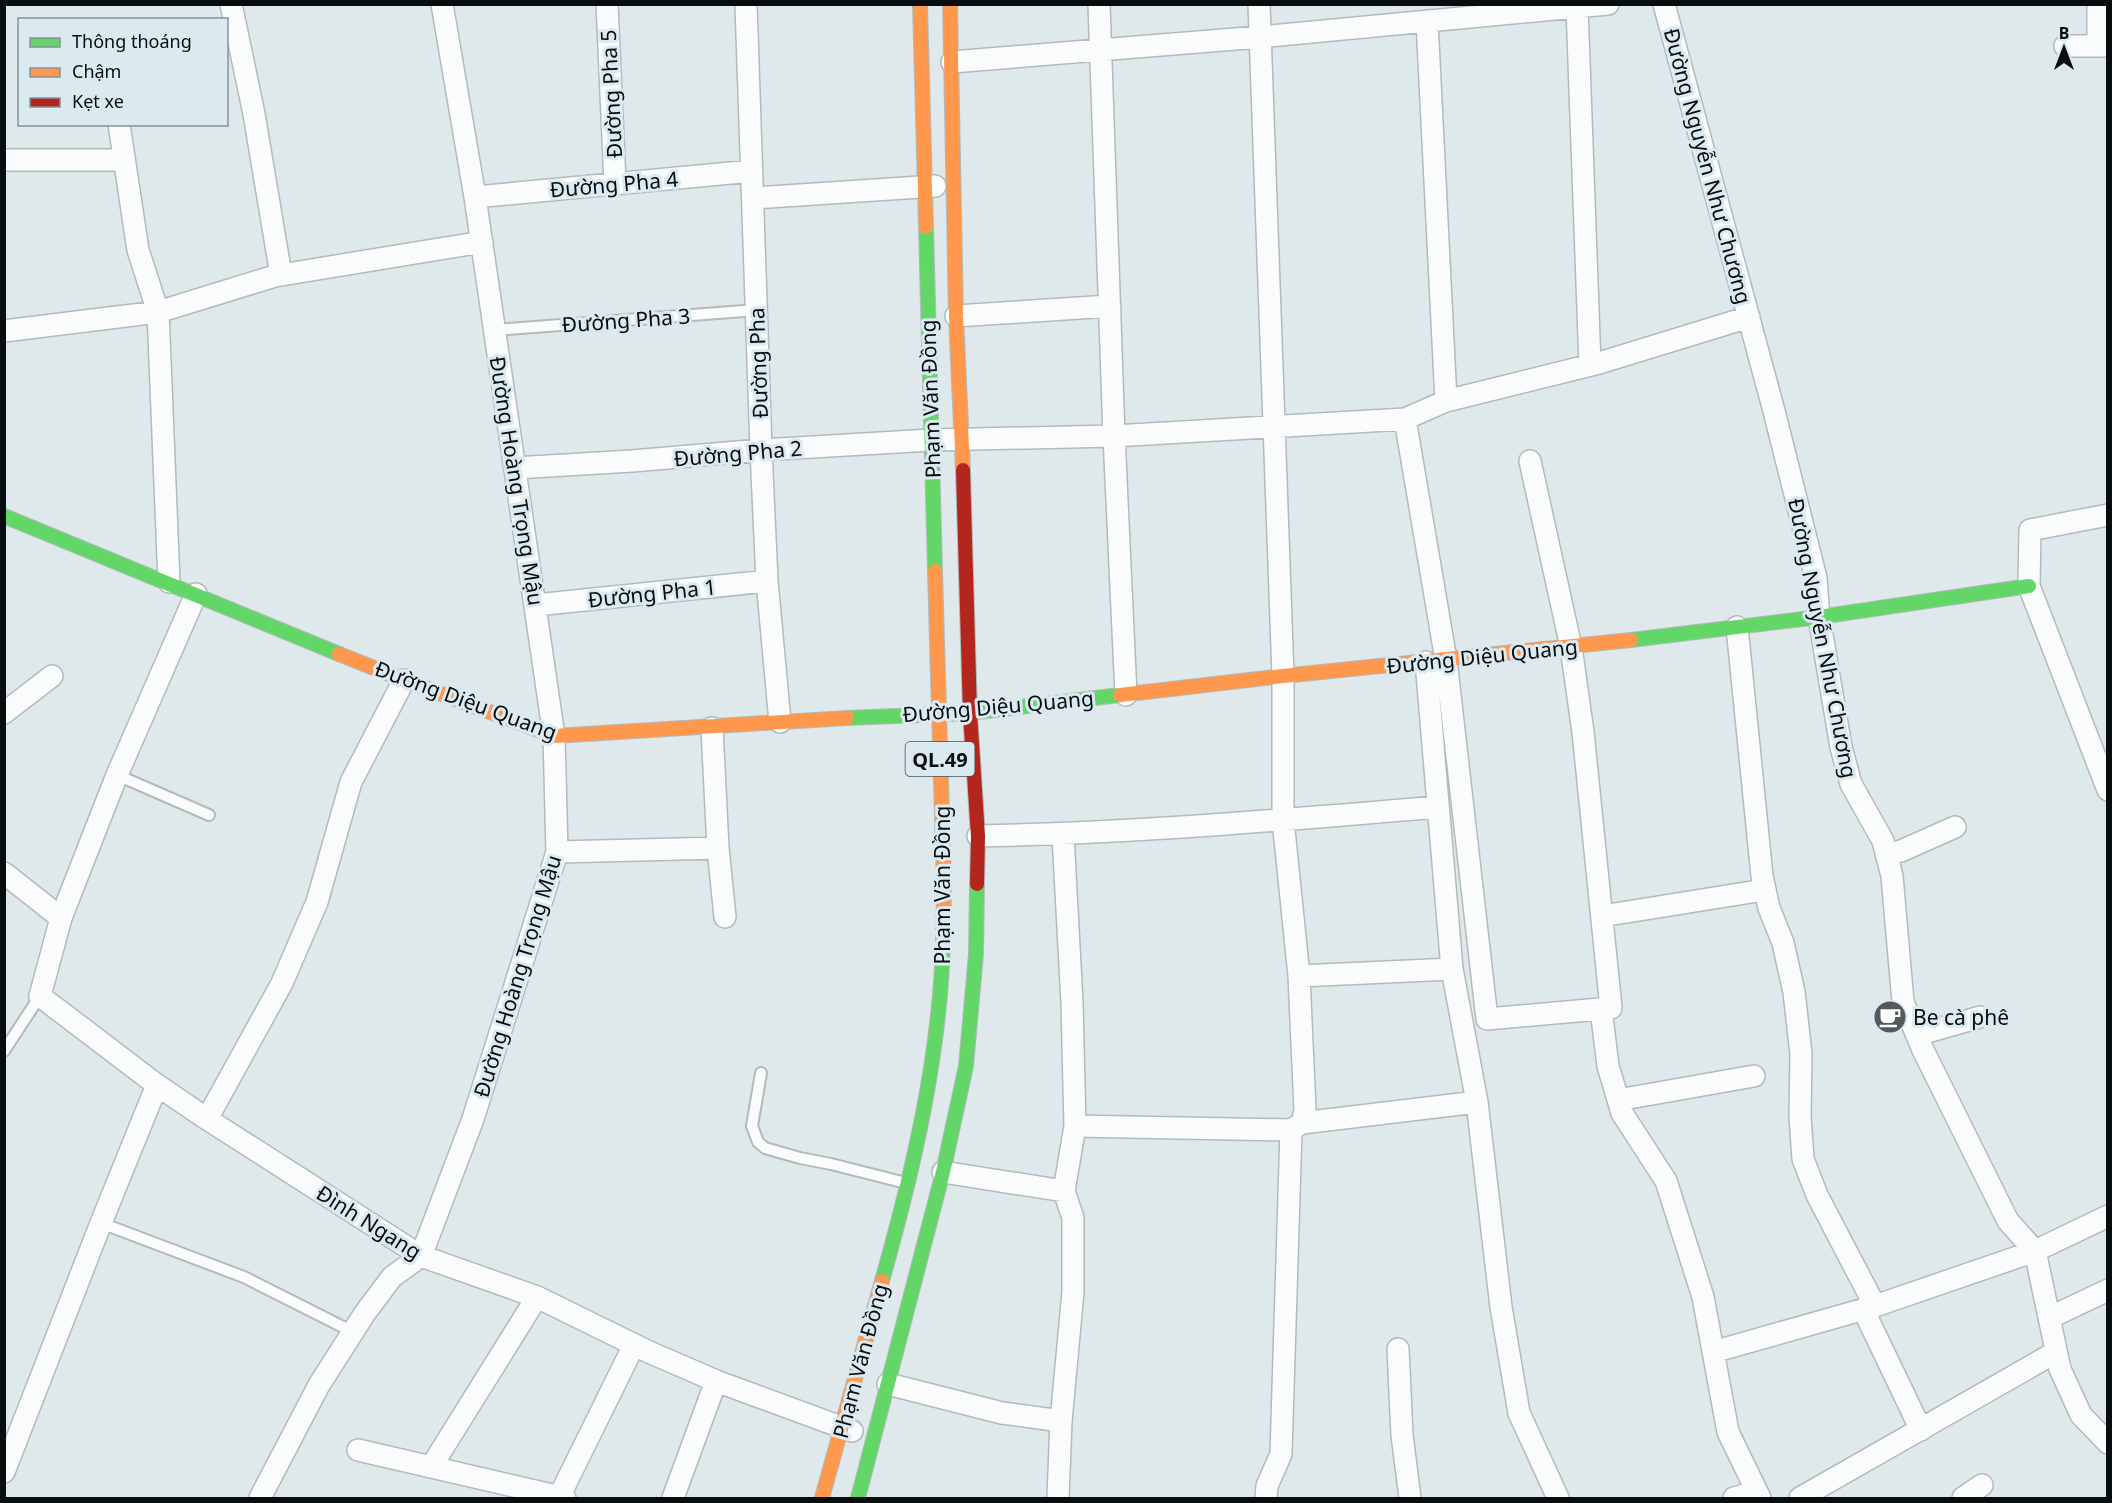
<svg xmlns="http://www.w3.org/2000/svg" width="2112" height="1503" viewBox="0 0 2112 1503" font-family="'Noto Sans',sans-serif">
<rect width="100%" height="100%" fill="#dfe8eb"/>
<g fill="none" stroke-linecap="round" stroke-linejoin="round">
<defs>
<path id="lane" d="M495,330L757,310
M117,775L209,815
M4,1051L40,996
M761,1073L752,1126L758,1142L765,1148L800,1158L831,1164L906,1183
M101,1223L244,1277L353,1332"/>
<path id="street" d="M231,4L254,114L281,275
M607,4L615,183
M746,4L761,450L767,581L780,722
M1099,4L1114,436L1126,695
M1259,4L1283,676V820L1299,976L1305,1110L1302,1123
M1664,4L1774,411L1816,578L1819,617L1841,747L1851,784L1883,841L1892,876L1903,1002L1923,1050L2008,1221L2035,1251L2060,1369L2081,1415L2108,1443
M2098,4V46
M1577,7L1590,365
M1427,21L1446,401
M2065,46H2108
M952,62L1260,37L1608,4
M119,124L138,250L158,312L169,582
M4,160H124
M475,197L752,171
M753,198L935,186
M956,316L1110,306
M4,331L158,312L275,276L482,242
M1405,419L1446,660L1487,1019L1611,1008L1583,732L1571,647L1530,461
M515,468L632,461L761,450L931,440L1114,436L1405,419L1446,401L1599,363L1749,317
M2108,515L2030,530L2029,586L2108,790
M536,605L767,581
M1737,627L1762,876L1769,908L1783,943L1794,992L1801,1054L1800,1117L1803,1159L1817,1195L1875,1306
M1426,662L1452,969L1477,1102L1501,1307L1519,1413L1558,1498
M4,713L52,676
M712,728L718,848L725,917
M978,836C1132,833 1285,820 1438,807
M557,852L718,848
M1886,854L1901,851L1955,827
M4,873L61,918L40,996L157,1085L207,1119L421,1256L537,1297L649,1352L716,1381L852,1431
M1602,916L1764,890
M61,918L117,775L196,594
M1299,976L1452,969
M1601,1009L1608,1066L1622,1113L1666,1181L1703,1297L1728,1432L1760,1498
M1917,1035L1980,1017
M1618,1100L1754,1076
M207,1119L282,983L317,902L351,782L404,680
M1075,1126L1291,1130
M943,1172L1064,1191
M1863,1309L1921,1430
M2049,1318L2108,1290
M1398,1349L1402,1435L1410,1498
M1713,1352L1875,1306L2035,1251L2108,1216
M888,1384L1002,1413L1061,1421
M358,1450L565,1498
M431,1467L537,1297
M4,1472L101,1223L157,1085
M559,1497L634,1345
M260,1498L319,1385L365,1313L392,1277L421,1256L473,1119L557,852L554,736L475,197L442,4
M673,1498L716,1381
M1058,1498L1061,1421L1073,1292V1218L1064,1191L1075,1126L1072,1003L1063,835
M1266,1498L1267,1486L1281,1454L1291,1130L1302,1123L1477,1102
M1734,1498L1756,1492
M1800,1498L2056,1352
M1963,1498L1982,1485"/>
<path id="fast" d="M926,227L935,571
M4,516L339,654
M1631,640L1819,617L2029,586
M847,718L970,713L1120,695
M882,1281C913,1171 940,1057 943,942
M858,1498L943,1172L966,1066L976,954L977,884"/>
<path id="slow" d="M920,4L926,227
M950,4L956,316L963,470
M935,571L944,885L943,942
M339,654L404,680L554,736L847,718
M1120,695L1283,676L1631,640
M822,1498L882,1281"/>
<path id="jam" d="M963,470L970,713L978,836L977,884"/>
</defs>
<!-- lane casing -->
<use href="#lane" stroke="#b2babc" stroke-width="14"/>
<!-- street casing -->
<use href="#street" stroke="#b2babc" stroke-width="24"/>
<!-- fast casing -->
<use href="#fast" stroke="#b2babc" stroke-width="16"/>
<!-- slow casing -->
<use href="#slow" stroke="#b2babc" stroke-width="16"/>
<!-- jam casing -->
<use href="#jam" stroke="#b2babc" stroke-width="16"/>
<!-- lane -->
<use href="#lane" stroke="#fafcfc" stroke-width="10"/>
<!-- street -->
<use href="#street" stroke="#fafcfc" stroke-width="21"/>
<!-- fast -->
<use href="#fast" stroke="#63d668" stroke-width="14"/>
<!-- slow -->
<use href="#slow" stroke="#ff974d" stroke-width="14"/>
<!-- jam -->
<use href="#jam" stroke="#b3261e" stroke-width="14"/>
</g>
<!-- icons -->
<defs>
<symbol id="cafe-disc" viewBox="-11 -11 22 22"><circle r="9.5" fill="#535a5c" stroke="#daeaf0"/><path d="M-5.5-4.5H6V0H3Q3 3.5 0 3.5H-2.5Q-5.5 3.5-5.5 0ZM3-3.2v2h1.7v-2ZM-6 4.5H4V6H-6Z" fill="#fff"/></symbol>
</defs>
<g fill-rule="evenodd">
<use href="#cafe-disc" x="1871" y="998" width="38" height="38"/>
</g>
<g text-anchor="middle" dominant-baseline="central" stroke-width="6" stroke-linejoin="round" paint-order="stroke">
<!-- shield labels -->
<rect fill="#daeaf0" stroke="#474f52" stroke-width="1.5" x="905.5" y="742" width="69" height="34" rx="4.5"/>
<g font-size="20" font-weight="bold" fill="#080d0f">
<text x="940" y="759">QL.49</text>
</g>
<!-- street labels -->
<g font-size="21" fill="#080d0f" stroke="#daeaf0">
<text transform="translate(611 94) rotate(-93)">Đường Pha 5</text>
<text transform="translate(1708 166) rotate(75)">Đường Nguyễn Như Chương</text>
<text transform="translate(614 184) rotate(-5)">Đường Pha 4</text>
<text transform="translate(626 320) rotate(-4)">Đường Pha 3</text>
<text transform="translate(758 363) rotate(-92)">Đường Pha</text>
<text transform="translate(930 399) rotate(-92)">Phạm Văn Đồng</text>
<text transform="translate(738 453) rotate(-5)">Đường Pha 2</text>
<text transform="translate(517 481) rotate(81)">Đường Hoàng Trọng Mậu</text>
<text transform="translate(652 593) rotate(-6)">Đường Pha 1</text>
<text transform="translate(1823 638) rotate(79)">Đường Nguyễn Như Chương</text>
<text transform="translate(1482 656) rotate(-6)">Đường Diệu Quang</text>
<text transform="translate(466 700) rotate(20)">Đường Diệu Quang</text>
<text transform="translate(998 706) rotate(-5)">Đường Diệu Quang</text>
<text transform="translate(942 885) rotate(-90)">Phạm Văn Đồng</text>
<text transform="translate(517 976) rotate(-73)">Đường Hoàng Trọng Mậu</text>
<text transform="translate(369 1222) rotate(32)">Đình Ngang</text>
<text transform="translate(860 1361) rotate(-75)">Phạm Văn Đồng</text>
</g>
<!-- poi labels -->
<g font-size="21" fill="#080d0f" stroke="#daeaf0" text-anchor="start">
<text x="1913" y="1017">Be cà phê</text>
</g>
</g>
<!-- border -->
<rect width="2112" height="1503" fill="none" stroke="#080d0f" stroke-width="12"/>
<!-- legend -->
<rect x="18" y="18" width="210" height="108" fill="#daeaf0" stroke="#869296" stroke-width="1.5"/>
<rect x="30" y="38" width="30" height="9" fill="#63d668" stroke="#869296" stroke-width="1.5"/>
<text x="72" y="48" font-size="18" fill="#080d0f">Thông thoáng</text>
<rect x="30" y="68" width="30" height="9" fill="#ff974d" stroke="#869296" stroke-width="1.5"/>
<text x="72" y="78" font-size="18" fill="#080d0f">Chậm</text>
<rect x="30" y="98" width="30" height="9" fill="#b3261e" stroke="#869296" stroke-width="1.5"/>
<text x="72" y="108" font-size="18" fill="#080d0f">Kẹt xe</text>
<!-- north arrow -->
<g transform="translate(2064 48)" stroke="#daeaf0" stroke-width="4.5" paint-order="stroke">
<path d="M0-4.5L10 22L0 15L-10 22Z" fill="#080d0f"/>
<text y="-9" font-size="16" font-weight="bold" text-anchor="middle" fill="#080d0f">B</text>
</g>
</svg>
